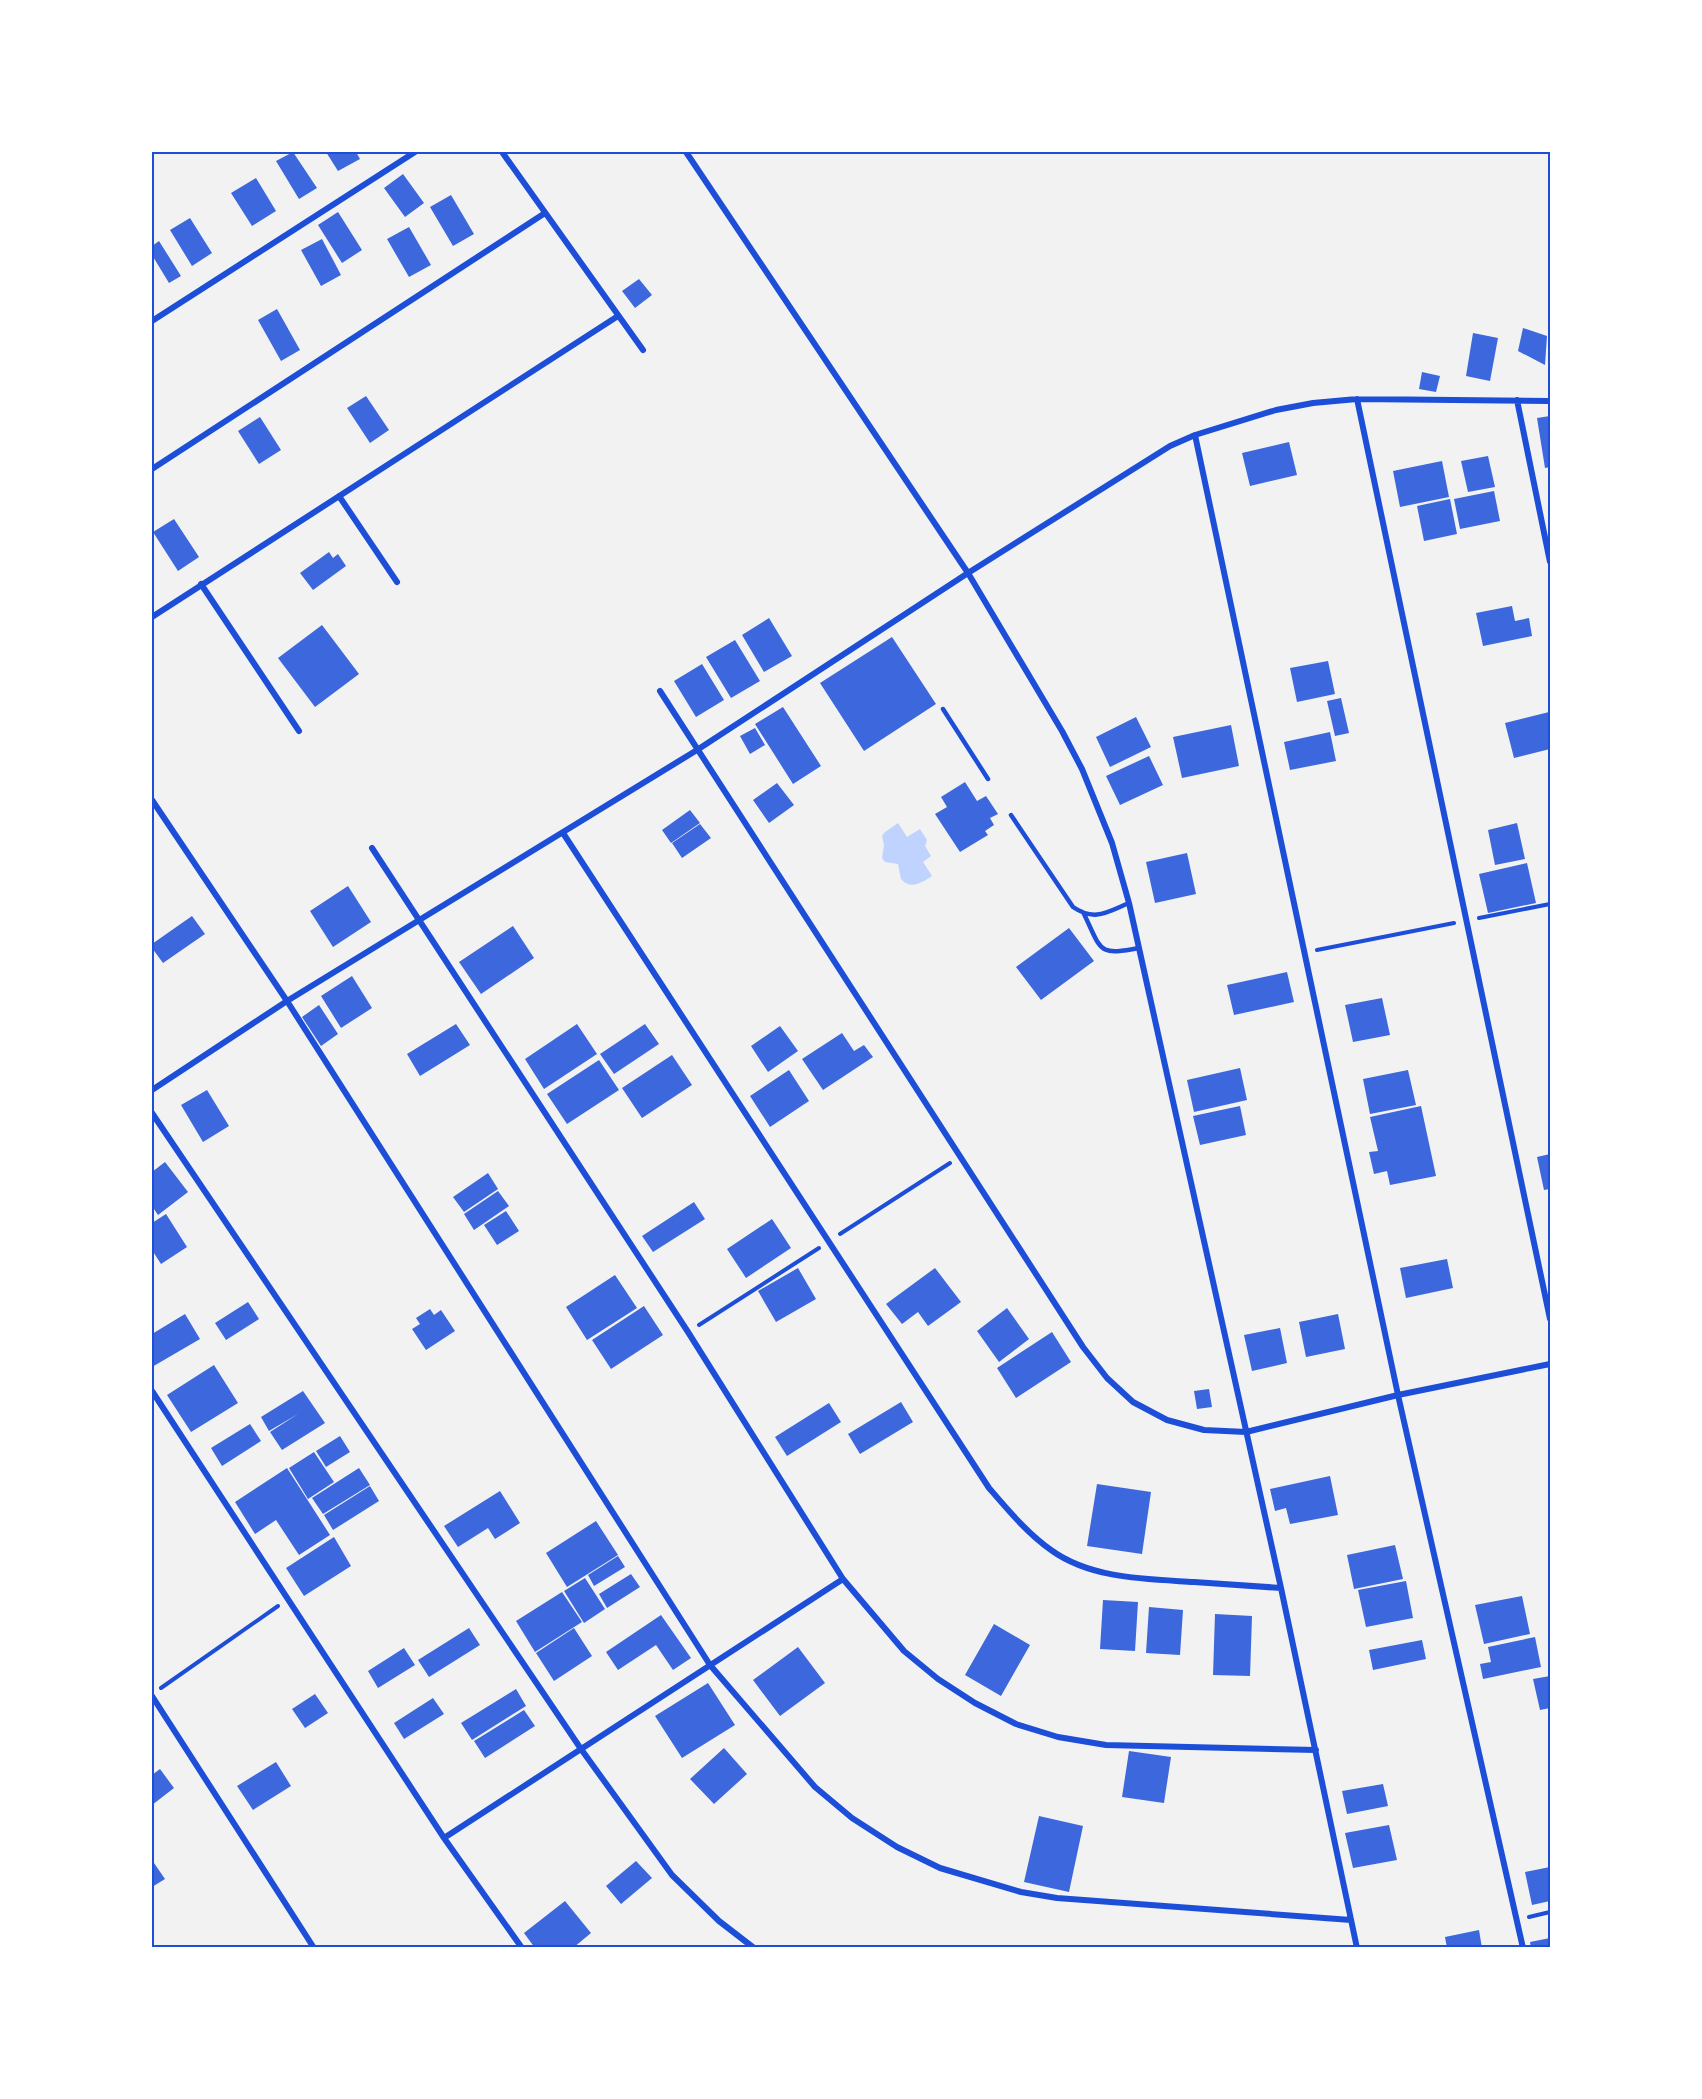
<svg xmlns="http://www.w3.org/2000/svg" width="1702" height="2099" viewBox="0 0 1702 2099" font-family="Arial,sans-serif">
<rect width="100%" height="100%" fill="#f2f2f2"/>
<!-- water -->
<path fill="#bfd3fe" d="M898,823L907,837L920,829L927,840L925,846L931,856L923,862L932,876C921,883 911,890 901,879L898,864L885,862L882,858L884,845L882,836L885,832Z"/>
<!-- building -->
<path fill="#3d67dc" d="M293,152L317,188L299,199L276,161Z
M326,152H356L360,159L338,171Z
M403,174L424,203L405,217L384,188Z
M256,178L276,211L252,226L231,193Z
M451,195L474,234L453,246L430,207Z
M338,212L362,250L342,263L318,225Z
M190,218L212,253L192,266L170,230Z
M409,227L431,265L409,277L387,239Z
M322,239L341,275L321,286L301,250Z
M159,241L181,276L169,283L152,255V246Z
M639,279L652,295L635,308L622,291Z
M277,309L300,350L281,361L258,320Z
M1523,328L1547,336L1545,365L1518,351Z
M1473,333L1498,338L1490,381L1466,376Z
M1422,372L1440,376L1436,392L1419,389Z
M366,396L389,430L370,443L347,408Z
M1550,416V467L1545,468L1537,418Z
M260,417L281,450L259,464L238,431Z
M1289,442L1297,475L1250,486L1242,453Z
M1488,456L1495,487L1468,492L1461,461Z
M1442,461L1449,497L1400,507L1393,471Z
M1494,491L1500,521L1460,529L1454,499Z
M1450,499L1457,534L1424,541L1417,506Z
M174,519L199,557L178,571L153,532Z
M329,552L333,558L338,554L346,566L313,590L300,573Z
M1512,606L1515,621L1529,618L1532,636L1483,646L1476,613Z
M769,618L792,656L764,672L742,635Z
M322,625L359,674L315,707L278,658Z
M892,637L936,704L864,751L820,683Z
M735,640L760,681L731,698L706,657Z
M1328,661L1335,694L1297,702L1290,668Z
M702,664L724,700L696,717L674,681Z
M1341,698L1349,733L1335,736L1327,701Z
M783,707L821,766L793,784L755,724Z
M1549,712L1550,749L1514,758L1505,723Z
M1136,717L1151,747L1110,767L1096,737Z
M1231,725L1239,766L1182,778L1173,737Z
M755,728L765,745L750,754L740,736Z
M1330,732L1336,761L1290,770L1284,742Z
M1149,756L1163,785L1120,805L1106,776Z
M965,782L977,801L986,796L998,814L990,818L994,825L985,831L988,835L960,852L935,814L947,807L941,797Z
M777,783L794,805L769,823L753,800Z
M690,810L700,823L671,843L662,830Z
M1517,823L1525,859L1495,865L1488,830Z
M700,824L711,838L682,858L672,843Z
M1187,853L1196,894L1155,903L1146,862Z
M1527,863L1536,903L1488,913L1479,874Z
M348,886L371,922L333,947L310,911Z
M192,916L205,934L163,963L152,948V944Z
M513,926L534,958L481,994L459,962Z
M1069,928L1094,961L1041,1000L1016,967Z
M1287,972L1294,1002L1234,1015L1227,985Z
M352,976L372,1008L341,1028L321,996Z
M1382,998L1390,1035L1353,1042L1345,1005Z
M319,1005L338,1034L321,1046L302,1017Z
M456,1024L470,1045L420,1076L407,1054Z
M577,1024L597,1054L544,1089L525,1059Z
M645,1024L659,1044L614,1074L600,1054Z
M780,1026L798,1051L768,1072L751,1046Z
M842,1033L854,1051L864,1045L873,1057L823,1090L802,1059Z
M672,1055L692,1085L642,1118L622,1088Z
M599,1060L619,1090L567,1124L547,1094Z
M1240,1068L1247,1100L1194,1112L1187,1080Z
M789,1070L809,1101L770,1127L750,1096Z
M1408,1070L1416,1105L1370,1114L1363,1079Z
M207,1090L229,1126L203,1142L181,1105Z
M1240,1106L1246,1135L1200,1145L1193,1116Z
M1421,1106L1436,1176L1390,1185L1387,1171L1374,1174L1369,1152L1378,1151L1370,1117Z
M1550,1154V1189L1544,1190L1537,1157Z
M165,1162L188,1192L158,1215L152,1206V1172Z
M488,1173L498,1189L464,1212L453,1197Z
M498,1191L509,1206L474,1230L464,1214Z
M694,1202L705,1219L653,1252L642,1236Z
M506,1211L519,1231L497,1245L484,1225Z
M166,1214L187,1247L161,1264L152,1250V1223Z
M772,1219L791,1248L746,1278L727,1249Z
M1447,1259L1453,1288L1406,1298L1400,1268Z
M798,1268L816,1299L776,1322L758,1291Z
M935,1268L961,1302L928,1326L918,1312L902,1324L886,1304Z
M615,1275L637,1308L587,1340L566,1307Z
M248,1302L259,1319L226,1340L215,1323Z
M644,1306L663,1335L611,1369L592,1340Z
M1007,1308L1029,1339L999,1362L977,1331Z
M430,1309L434,1315L441,1310L455,1331L426,1350L412,1329L420,1324L416,1318Z
M185,1314L200,1339L152,1367V1334Z
M1338,1314L1345,1349L1306,1357L1299,1322Z
M1280,1328L1287,1363L1252,1371L1244,1335Z
M1052,1332L1071,1362L1016,1398L997,1368Z
M214,1365L238,1403L191,1432L167,1395Z
M1209,1389L1212,1407L1197,1409L1194,1391Z
M303,1391L325,1423L282,1450L270,1432L298,1414L269,1431L261,1417Z
M901,1402L913,1422L860,1454L848,1434Z
M829,1403L841,1422L787,1456L775,1437Z
M250,1424L261,1441L222,1466L211,1448Z
M340,1436L350,1452L326,1467L316,1451Z
M314,1452L334,1482L308,1499L289,1468Z
M287,1468L330,1535L299,1555L276,1520L255,1534L235,1502Z
M359,1468L370,1485L323,1514L312,1498Z
M1330,1476L1338,1515L1290,1524L1286,1508L1275,1511L1270,1489Z
M1097,1484L1151,1492L1142,1554L1087,1546Z
M370,1486L379,1501L333,1530L324,1515Z
M500,1491L520,1523L495,1539L488,1528L458,1547L444,1526Z
M596,1521L618,1555L567,1587L546,1553Z
M334,1537L351,1566L304,1596L286,1568Z
M1395,1545L1403,1579L1354,1589L1347,1555Z
M618,1556L625,1567L594,1586L588,1575Z
M631,1574L640,1587L607,1608L599,1594Z
M585,1578L605,1609L584,1623L564,1591Z
M1406,1581L1413,1618L1366,1627L1358,1590Z
M562,1592L582,1622L535,1652L516,1621Z
M1522,1596L1530,1634L1484,1644L1475,1605Z
M1103,1600L1138,1602L1135,1651L1100,1649Z
M1149,1607L1183,1610L1180,1655L1146,1653Z
M1215,1614L1252,1616L1250,1676L1213,1675Z
M661,1615L691,1658L673,1670L656,1645L618,1670L606,1652Z
M994,1624L1030,1645L1001,1696L965,1675Z
M469,1628L480,1645L429,1677L418,1660Z
M574,1628L592,1656L554,1681L536,1653Z
M1535,1637L1541,1667L1483,1679L1480,1664L1491,1662L1488,1647Z
M1422,1640L1426,1659L1373,1670L1369,1650Z
M798,1647L825,1683L780,1716L753,1680Z
M404,1648L415,1665L378,1688L368,1671Z
M1550,1676V1708L1540,1710L1533,1679Z
M708,1683L735,1725L682,1758L655,1716Z
M516,1689L526,1706L472,1740L461,1723Z
M315,1694L328,1713L305,1728L292,1709Z
M433,1698L444,1714L404,1739L394,1723Z
M524,1710L535,1726L485,1758L474,1741Z
M724,1748L747,1774L714,1804L690,1779Z
M1129,1751L1171,1757L1164,1803L1122,1797Z
M276,1762L291,1786L253,1810L237,1786Z
M160,1769L174,1788L152,1805V1775Z
M1383,1784L1388,1806L1347,1814L1342,1791Z
M1039,1816L1083,1826L1069,1892L1024,1882Z
M1389,1825L1397,1860L1353,1868L1345,1833Z
M636,1861L652,1878L621,1904L606,1886Z
M154,1863L165,1879L152,1887V1864Z
M1550,1867V1901L1532,1905L1525,1872Z
M565,1901L591,1933L573,1948H535L524,1933Z
M1479,1930L1482,1948H1447L1445,1937Z
M1550,1938V1948H1531L1530,1942Z"/>
<g fill="none" stroke-linecap="round" stroke-linejoin="round">
<!-- path -->
<path stroke="#1d4ed8" stroke-width="4" d="M1479,918L1550,904
M1317,950L1454,923
M840,1234L950,1163
M699,1325L819,1248
M161,1688L278,1606
M1529,1917L1550,1912"/>
<!-- service -->
<path stroke="#1d4ed8" stroke-width="4.5" d="M943,709L988,779
M1011,815L1073,907C1095,922 1107,912 1129,903
M1084,914C1102,951 1097,956 1139,948"/>
<!-- minor -->
<path stroke="#1d4ed8" stroke-width="6" d="M502,152L643,350
M686,152L968,573L1062,731L1082,769L1112,843L1129,903L1281,1588L1357,1948
M152,321L415,152
M1357,399L1550,1319
M1517,400L1550,562
M1195,435L1398,1395L1523,1948
M152,469L545,213
M339,496L397,582
M201,584L299,731
M152,617L618,316
M660,691L1083,1347L1107,1378L1133,1402L1167,1420L1204,1430L1246,1432L1398,1395L1550,1364
M152,800L287,1001L710,1665L815,1787L852,1818L897,1847L940,1868L1021,1892L1057,1898L1351,1920
M563,833L989,1488C1008,1510 1027,1533 1051,1550C1091,1579 1146,1579 1194,1582C1223,1584 1252,1586 1281,1588
M372,848L688,1332L843,1579L904,1651L938,1679L975,1703L1016,1724L1058,1737L1106,1745L1316,1750
M152,1090L287,1001L697,750L968,573L1170,446L1195,435L1276,410L1313,403L1357,399L1550,401
M152,1113L581,1749L672,1875L719,1921L754,1948
M152,1391L444,1838L522,1948
M152,1696L314,1948
M444,1838L843,1579"/>
</g>
<!-- border -->
<rect width="1702" height="2099" fill="none" stroke="#ffffff" stroke-width="306"/>
<rect x="153" y="153" width="1396" height="1793" fill="none" stroke="#1d4ed8" stroke-width="2"/>
</svg>
